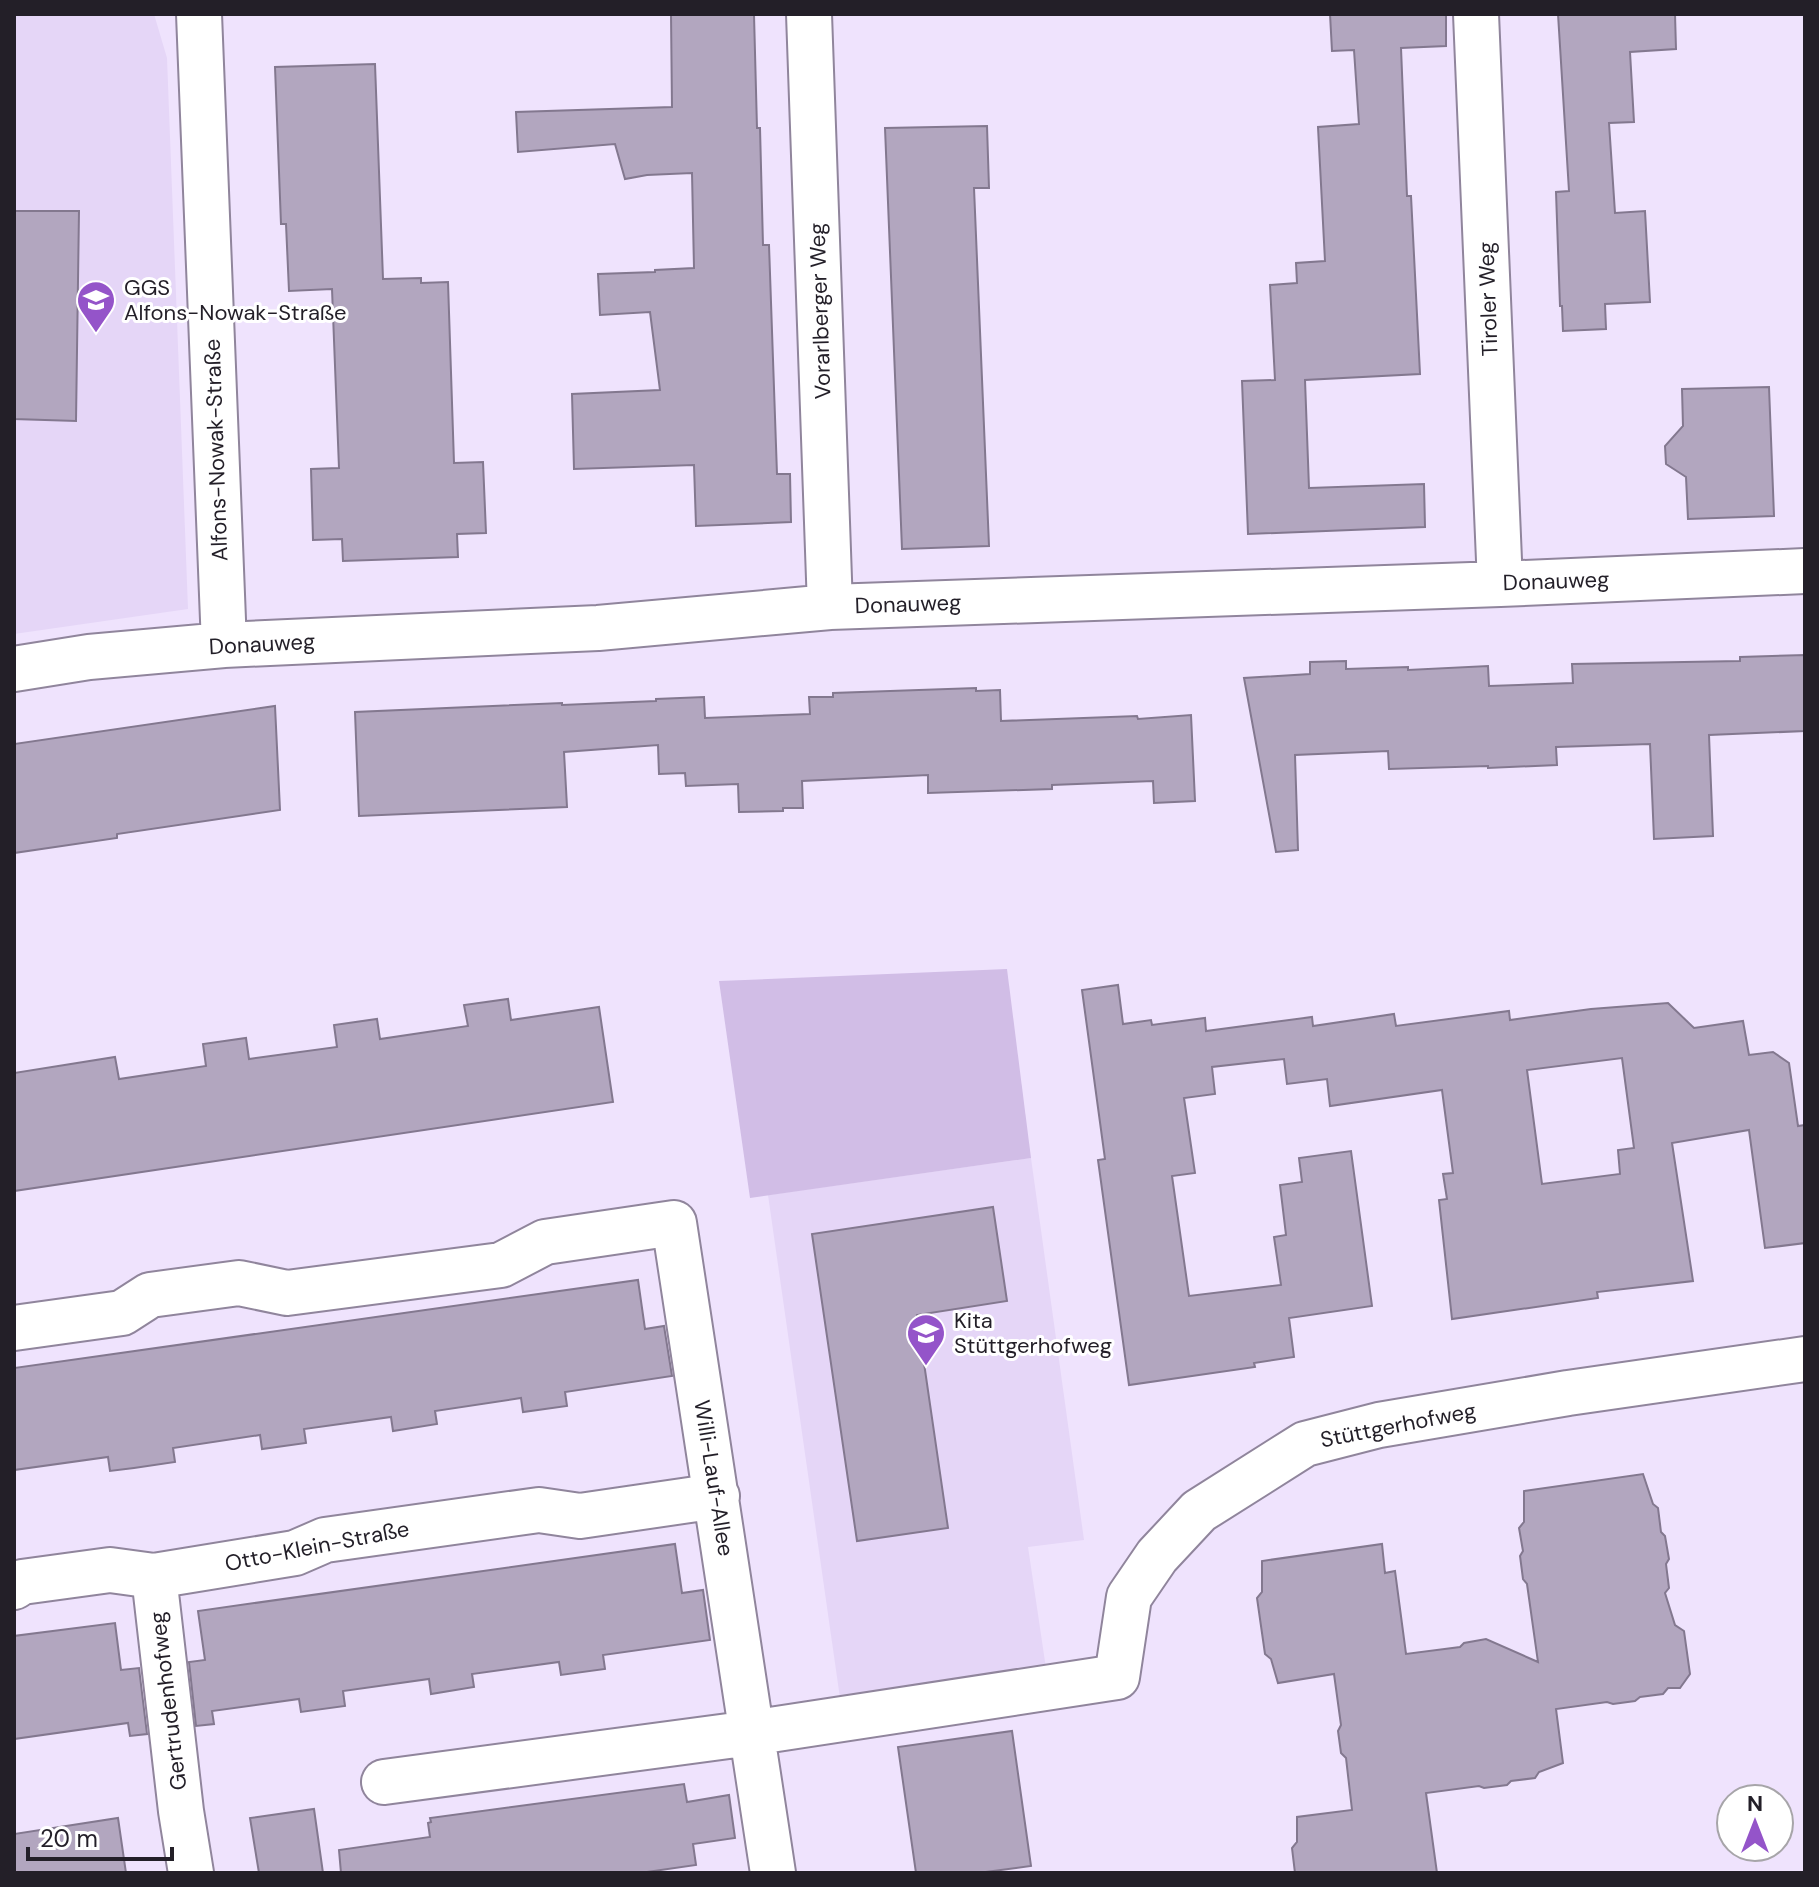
<svg xmlns="http://www.w3.org/2000/svg" width="1819" height="1887" viewBox="0 0 1819 1887" font-family="'DM Sans',sans-serif">
<rect width="100%" height="100%" fill="#efe3fd"/>
<!-- built -->
<path fill="#e5d6f7" d="M14,14H154L167,58L188,609L14,634Z
M1031,1158L1084,1540L1028,1547L1047,1675L841,1705L768,1195Z"/>
<!-- green -->
<path fill="#d1bde6" d="M1007,969L1031,1158L750,1198L719,981Z"/>
<!-- building -->
<path fill="#b2a6bf" stroke="#83788f" stroke-width="2" fill-rule="evenodd" d="M671,14L754,15L757,128H760L763,245H769L777,474H790L791,522L696,526L694,465L574,469L572,394L660,390L650,312L600,315L598,274L655,272V270L694,268L692,173L647,175L625,179L615,144L518,152L516,112L672,107Z
M1330,14H1446V46L1401,48L1407,196H1411L1420,374L1305,380L1309,488L1424,484L1425,527L1248,534L1242,381L1275,380L1270,285L1297,283L1296,263L1325,261L1318,127L1359,124L1354,50L1332,51Z
M1558,14H1675L1676,49L1630,52L1634,122L1609,123L1615,213L1645,211L1650,302L1605,304L1606,329L1563,331L1562,306H1560L1556,192L1569,191Z
M375,64L383,279L421,278V283L448,282L454,463L483,462L486,533L457,534L458,557L343,561L342,539L313,540L311,469L339,468L332,289L289,291L286,224H281L275,67Z
M987,126L989,188H974L989,546L902,549L885,128Z
M14,211H79L76,421L14,419Z
M1769,387L1774,516L1688,519L1686,477L1666,464L1665,446L1683,426L1682,389Z
M1805,655V731L1709,735L1713,836L1654,839L1650,744L1556,747L1557,765L1488,768V766L1389,769L1388,751L1295,755L1298,850L1276,852L1244,678L1310,674V662L1346,661V669L1408,667V670L1488,666L1489,686L1573,683L1572,664L1740,661V657Z
M976,688V691L1000,690L1001,721L1137,716L1138,719L1191,715L1195,801L1154,803L1153,781L1052,785V789L928,793V775L802,781L803,808H783V811L739,812L738,784L686,786L685,773L659,774L658,745L564,752L567,807L359,816L355,712L562,703V705L656,701V699L704,697L705,718L810,714L809,697H833V693Z
M275,706L280,810L117,834V838L14,853V744Z
M1118,985L1123,1024L1151,1020L1152,1025L1205,1018L1206,1031L1312,1017L1313,1026L1394,1014L1396,1026L1509,1011L1510,1020L1591,1009L1668,1003L1694,1028L1743,1021L1749,1055L1773,1052L1789,1063L1798,1126L1805,1125V1243L1765,1248L1749,1130L1672,1143L1693,1281L1597,1292L1598,1298L1452,1319L1439,1200L1447,1199L1443,1174L1453,1173L1442,1090L1330,1106L1327,1079L1287,1084L1284,1059L1212,1067L1215,1094L1184,1098L1195,1173L1172,1176L1189,1296L1281,1285L1274,1237L1286,1235L1280,1185L1302,1182L1299,1158L1351,1151L1372,1306L1289,1318L1294,1357L1254,1363L1255,1367L1129,1385L1098,1160L1105,1159L1082,990ZM1622,1058L1634,1148L1618,1150L1620,1174L1542,1184L1527,1070Z
M508,999L511,1020L599,1007L613,1102L14,1191V1073L115,1057L119,1079L206,1066L203,1044L246,1038L249,1059L337,1047L334,1025L377,1019L380,1039L468,1026L464,1005Z
M993,1207L1007,1301L917,1315L948,1528L857,1541L812,1234Z
M638,1280L645,1329L664,1326L672,1376L565,1392L567,1406L523,1412L521,1398L435,1411L437,1424L393,1431L391,1417L304,1429L306,1443L262,1449L260,1435L173,1448L175,1462L134,1468L110,1471L108,1457L14,1470V1368Z
M1643,1474L1653,1504L1658,1508L1661,1532L1665,1536L1669,1559L1666,1564L1669,1588L1665,1593L1675,1625L1684,1631L1690,1674L1680,1688H1668L1663,1694L1640,1697L1635,1701L1613,1704L1607,1702L1556,1709L1563,1763L1539,1772L1535,1778L1511,1781L1507,1785L1484,1788L1479,1786L1426,1793L1437,1873H1295L1292,1848L1297,1842V1817L1352,1810L1346,1758L1341,1753L1338,1731L1341,1725L1334,1674L1278,1683L1271,1659L1265,1654L1257,1598L1262,1592V1561L1382,1544L1385,1573L1395,1571L1406,1654L1460,1647L1464,1643L1486,1639L1538,1662L1527,1584L1523,1579L1520,1556L1523,1551L1519,1528L1524,1522V1491Z
M675,1544L682,1593L703,1590L710,1640L603,1655L605,1669L561,1675L559,1662L472,1674L474,1687L431,1694L429,1679L343,1691L345,1706L301,1712L299,1699L212,1711L214,1724L196,1726L189,1662L205,1660L198,1611Z
M115,1623L121,1670L139,1668L147,1734L130,1736L128,1723L14,1739V1636Z
M1012,1731L1031,1866L978,1873H916L898,1747Z
M684,1784L687,1802L729,1795L735,1838L693,1844L696,1865L640,1873H341L339,1850L430,1837L428,1823L431,1822L430,1818Z
M314,1809L323,1873H259L250,1818Z
M118,1818L126,1873H14V1834Z"/>
<g fill="none" stroke-linecap="round" stroke-linejoin="round">
<defs>
<path id="minor" d="M199,14L224,645
M809,14L830,607
M1476,14L1500,584
M14,669L89,657L224,645L598,628L830,607L1500,584L1805,571
M14,1328L122,1313L150,1295L239,1283L287,1293L501,1265L545,1242L674,1223L773,1873
M154,1576L181,1811L191,1873
M14,1587L22,1582L110,1570L154,1576L295,1553L325,1540L539,1510L580,1516L717,1496
M384,1782L751,1733L1117,1677L1129,1597L1157,1556L1199,1511L1305,1444L1379,1425L1568,1393L1805,1359"/>
</defs>
<!-- minor casing -->
<use href="#minor" stroke="#90859c" stroke-width="48"/>
<!-- minor -->
<use href="#minor" stroke="#fff" stroke-width="44"/>
</g>
<!-- icons -->
<defs>
<symbol id="school-pin" viewBox="-11 -11 22 30"><path d="M0 17L-7.5 6A9.5 9.5 0 1 1 7.5 6Z" fill="#9454c9" stroke="#fff"/><path d="M0-5L7-2L0 1L-7-2ZM-4 1L0 2.5L4 1V4Q0 6-4 4Z" fill="#fff"/></symbol>
</defs>
<g fill-rule="evenodd">
<use href="#school-pin" x="74" y="278" width="44" height="60"/>
<use href="#school-pin" x="904" y="1311" width="44" height="60"/>
</g>
<g text-anchor="middle" dominant-baseline="central" stroke-width="6" stroke-linejoin="round" paint-order="stroke">
<!-- poi labels -->
<g font-size="22" fill="#231f28" stroke="#fff" text-anchor="start">
<text x="124" y="287">GGS<tspan x="124" dy="25">Alfons-Nowak-Straße</tspan></text>
<text x="954" y="1320">Kita<tspan x="954" dy="25">Stüttgerhofweg</tspan></text>
</g>
<!-- street labels -->
<g font-size="22" fill="#231f28" stroke="#fff">
<text transform="translate(1488 299) rotate(-92)">Tiroler Weg</text>
<text transform="translate(820 311) rotate(-92)">Vorarlberger Weg</text>
<text transform="translate(216 450) rotate(-92)">Alfons-Nowak-Straße</text>
<text transform="translate(1556 581) rotate(-2)">Donauweg</text>
<text transform="translate(908 604) rotate(-2)">Donauweg</text>
<text transform="translate(262 644) rotate(-3)">Donauweg</text>
<text transform="translate(1398 1425) rotate(-11)">Stüttgerhofweg</text>
<text transform="translate(714 1478) rotate(81)">Willi-Lauf-Allee</text>
<text transform="translate(317 1546) rotate(-11)">Otto-Klein-Straße</text>
<text transform="translate(168 1701) rotate(-97)">Gertrudenhofweg</text>
</g>
</g>
<!-- border -->
<rect width="1819" height="1887" fill="none" stroke="#231f28" stroke-width="32"/>
<!-- north arrow -->
<g transform="translate(1755 1823)"><circle r="38" fill="#ffffff" stroke="#a7a5a9" stroke-width="2"/>
<path d="M0-6L14 30L0 20L-14 30Z" fill="#9454c9"/>
<text y="-12" font-size="22" font-weight="bold" text-anchor="middle" fill="#231f28">N</text>
</g>
<!-- scale -->
<path d="M28 1847v12h144v-12" fill="none" stroke="#231f28" stroke-width="4"/>
<text x="40" y="1847" font-size="24" fill="#231f28" stroke="#ffffff" stroke-width="6" paint-order="stroke">20 m</text>
</svg>
